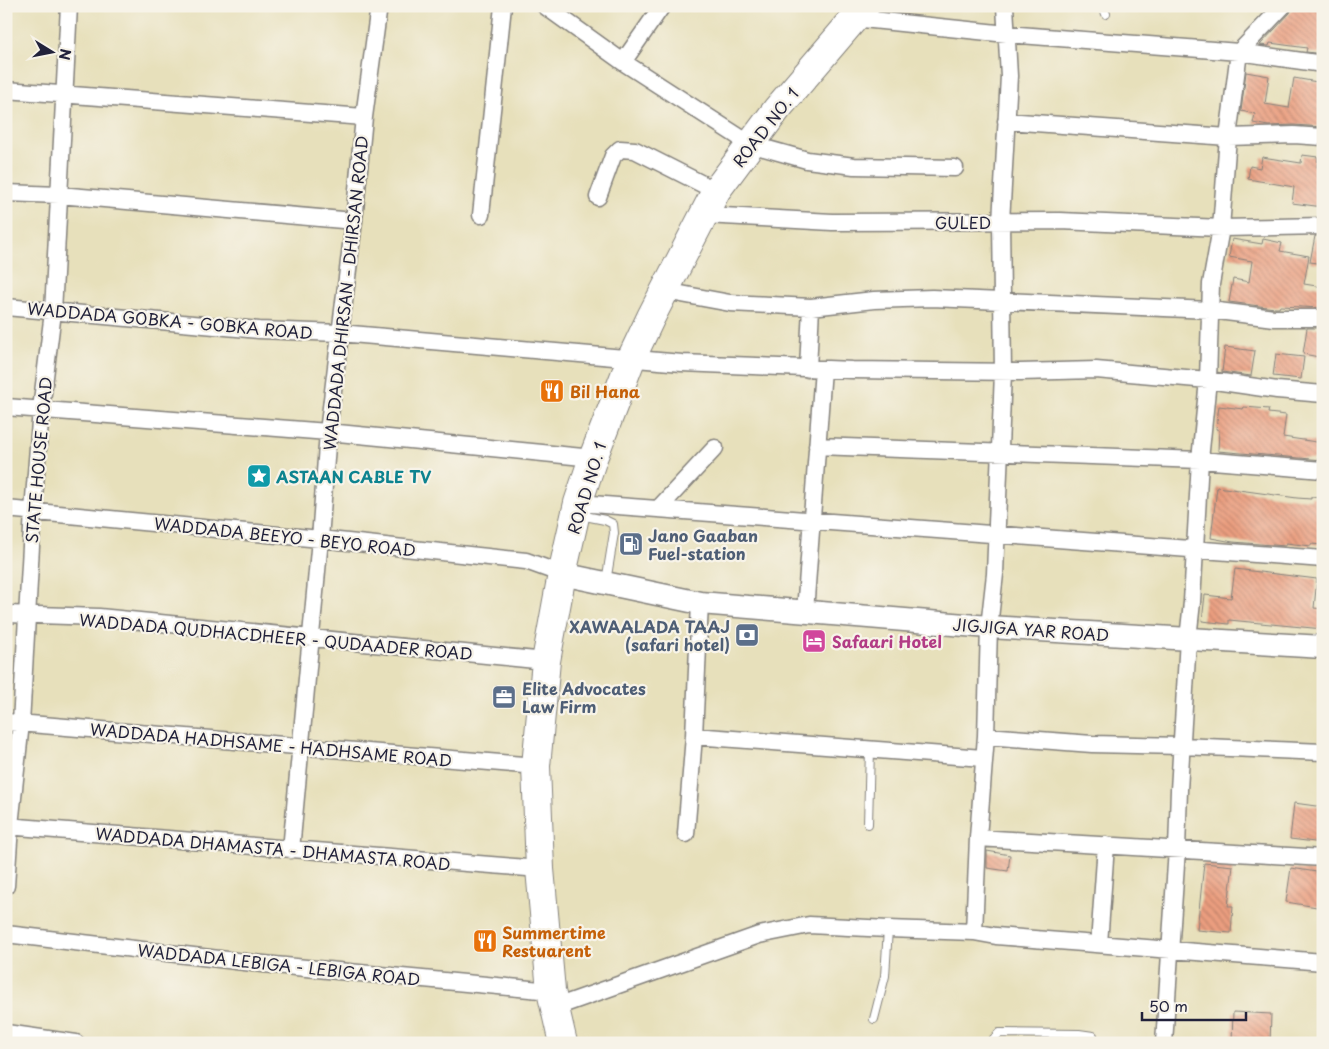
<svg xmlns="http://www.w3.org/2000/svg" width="1329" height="1049" viewBox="0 0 1329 1049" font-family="'Playpen Sans',sans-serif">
<defs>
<pattern id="building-back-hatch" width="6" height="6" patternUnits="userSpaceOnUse" patternTransform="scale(1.25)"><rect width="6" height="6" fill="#eb9e7f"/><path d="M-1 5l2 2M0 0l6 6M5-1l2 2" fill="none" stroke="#be8069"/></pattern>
</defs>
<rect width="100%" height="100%" fill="#f7f3e8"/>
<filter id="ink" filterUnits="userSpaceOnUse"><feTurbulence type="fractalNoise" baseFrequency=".02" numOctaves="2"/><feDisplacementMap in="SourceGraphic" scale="10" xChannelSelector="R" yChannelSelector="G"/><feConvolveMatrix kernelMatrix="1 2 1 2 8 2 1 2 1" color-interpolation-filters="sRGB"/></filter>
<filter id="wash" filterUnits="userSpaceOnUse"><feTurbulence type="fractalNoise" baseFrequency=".0096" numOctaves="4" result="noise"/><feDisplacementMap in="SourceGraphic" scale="20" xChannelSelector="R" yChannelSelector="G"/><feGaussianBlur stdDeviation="1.12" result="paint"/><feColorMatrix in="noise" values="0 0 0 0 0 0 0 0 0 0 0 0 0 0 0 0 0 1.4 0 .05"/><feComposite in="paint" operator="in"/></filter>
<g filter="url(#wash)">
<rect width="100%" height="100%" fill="#e7e0bb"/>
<g id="blocks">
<!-- building -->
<path fill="url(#building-back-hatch)" d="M1293,6H1323V54L1306,52L1307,48L1270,43L1269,46L1260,45L1290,13Z
M1246,72L1269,76L1265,104L1289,108L1294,78L1323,83V127L1294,125L1268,126L1253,123L1255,114L1241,111Z
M1302,155L1318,157L1317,167L1323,168V207L1292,203L1294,187L1248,179L1250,166L1260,168L1262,157L1301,163Z
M1315,236H1323V264L1310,262Z
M1232,239L1262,244L1263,239L1282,243L1280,251L1309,256L1304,284L1323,287V308L1280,306L1279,308H1275L1229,302L1233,279L1249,282L1252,261L1229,257Z
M1307,328H1323V344L1319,357L1303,354Z
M1225,347L1255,351L1251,376L1222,372Z
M1276,354L1304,357L1301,379L1273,376Z
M1219,406L1243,409L1244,407L1269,409L1268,413L1286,415L1283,437L1323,443V460L1218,451L1219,430L1216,429Z
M1217,487L1297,498L1311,499V497L1323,498V545L1311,544V546L1286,543V546L1233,542L1211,538Z
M1235,569L1317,579L1314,608L1323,609V629L1229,620V624L1202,621L1205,595L1231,598Z
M1294,803L1323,807V843L1290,839Z
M987,851L1010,855L1008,871L987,868Z
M1204,863L1233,866L1228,906H1233L1231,933L1197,930Z
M1291,868L1323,873V908L1286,902Z
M1233,1012L1271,1014L1270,1043L1232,1042Z"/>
</g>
</g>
<g filter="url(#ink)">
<use href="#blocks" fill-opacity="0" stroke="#84817b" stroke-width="1"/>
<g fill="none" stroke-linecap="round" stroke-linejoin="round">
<defs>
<path id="lane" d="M1103,6L1106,14
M580,515L605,520L613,524L614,533L606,582
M868,824L870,749
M874,1019L885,976L888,929
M990,1043L999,1033L1079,1034L1093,1036L1094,1043"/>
<path id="street" d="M545,6L623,62L750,144L807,160L854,166L955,168
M1005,6L1009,76L1001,222L1003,372L995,574L989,627L986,736L978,838L974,932L996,936L1323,962
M853,18L1007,34L1239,52L1323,64
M623,62L662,6
M6,90L364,117
M1006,121L1228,137L1239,52L1283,6
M6,193L59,195L354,221
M598,197L613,156L620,149L635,150L716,191
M481,215L503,6
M704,215L832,222L1060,221L1221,228L1323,226
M665,291L730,303L811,307L874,300L932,298L1210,310L1274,318H1323
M6,307L259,330L340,333L682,363L852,370L1020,372L1096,370L1208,380L1277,390L1323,394
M808,369L811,307
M6,407L328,432L593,458
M817,446L1200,460L1323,470
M578,503L1323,559
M6,509L320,539L526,561L562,574
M658,509L715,448
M805,612L823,369
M6,614L99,617L546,661
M6,722L536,766
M694,736L983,758
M986,736L1092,744L1181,746L1323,752
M6,826L540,869
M686,834L694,736L700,603
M978,838L1323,858
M291,850L320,539L328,432L354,221L364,117L379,6
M6,886L10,826L21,723L33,511L41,409L53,312L69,6
M6,934L253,963L551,991
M1099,944L1106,845
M556,1007L759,935L809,925L888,929L974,932
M6,1033L76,1043
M1164,1043L1177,849L1179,790L1188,639L1192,602L1200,460L1208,380L1211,284L1221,228L1228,137L1294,135L1323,137"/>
<path id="secondary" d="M562,574L700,603L989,627L1323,647"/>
<path id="highway" d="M563,1043L551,991L540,869L536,766L546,661L562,574L578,503L593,458L632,357L651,317L716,191L777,109L865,6"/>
</defs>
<!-- lane casing -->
<use href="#lane" stroke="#84817b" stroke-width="10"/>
<!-- street casing -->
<use href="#street" stroke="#84817b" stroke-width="19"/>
<!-- secondary casing -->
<use href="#secondary" stroke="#84817b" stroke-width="25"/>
<!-- highway casing -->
<use href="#highway" stroke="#84817b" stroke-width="30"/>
<!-- lane -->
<use href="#lane" stroke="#fff" stroke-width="8"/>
<!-- street -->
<use href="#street" stroke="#fff" stroke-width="16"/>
<!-- secondary -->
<use href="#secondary" stroke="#fff" stroke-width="22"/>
<!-- highway -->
<use href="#highway" stroke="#fff" stroke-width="28"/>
</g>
</g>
<!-- icons -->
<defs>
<symbol id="restaurant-square" viewBox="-11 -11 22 22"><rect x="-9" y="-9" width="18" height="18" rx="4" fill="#e8710a" stroke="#f7f3e8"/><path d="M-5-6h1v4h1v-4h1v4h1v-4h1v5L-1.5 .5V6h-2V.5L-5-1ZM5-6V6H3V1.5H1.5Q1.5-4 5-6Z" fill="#fff"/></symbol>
<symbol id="sight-square" viewBox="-11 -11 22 22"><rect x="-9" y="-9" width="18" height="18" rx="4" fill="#0f9aa8" stroke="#f7f3e8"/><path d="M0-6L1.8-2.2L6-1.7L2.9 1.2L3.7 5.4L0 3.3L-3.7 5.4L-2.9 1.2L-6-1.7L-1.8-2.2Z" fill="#fff"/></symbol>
<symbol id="fuel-square" viewBox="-11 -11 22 22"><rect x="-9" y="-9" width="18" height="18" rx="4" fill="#5c6f8a" stroke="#f7f3e8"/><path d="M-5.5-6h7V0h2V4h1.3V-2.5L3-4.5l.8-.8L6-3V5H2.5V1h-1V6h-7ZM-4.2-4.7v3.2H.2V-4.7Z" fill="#fff"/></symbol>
<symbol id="bank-square" viewBox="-11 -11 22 22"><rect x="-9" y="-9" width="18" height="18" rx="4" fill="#5c6f8a" stroke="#f7f3e8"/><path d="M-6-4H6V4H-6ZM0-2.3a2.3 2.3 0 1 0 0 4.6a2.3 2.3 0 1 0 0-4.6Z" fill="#fff"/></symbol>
<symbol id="hotel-square" viewBox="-11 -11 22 22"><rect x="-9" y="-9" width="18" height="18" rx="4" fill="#d1479c" stroke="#f7f3e8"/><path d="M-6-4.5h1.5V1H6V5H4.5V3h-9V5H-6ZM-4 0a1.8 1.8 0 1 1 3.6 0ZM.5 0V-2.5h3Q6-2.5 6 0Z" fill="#fff"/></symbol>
<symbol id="office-square" viewBox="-11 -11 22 22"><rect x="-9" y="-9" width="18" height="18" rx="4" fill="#5c6f8a" stroke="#f7f3e8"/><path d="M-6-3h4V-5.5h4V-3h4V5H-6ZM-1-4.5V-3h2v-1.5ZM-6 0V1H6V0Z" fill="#fff"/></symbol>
</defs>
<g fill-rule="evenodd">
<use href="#restaurant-square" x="538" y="377" width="28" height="28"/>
<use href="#sight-square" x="245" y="462" width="28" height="28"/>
<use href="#fuel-square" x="617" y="530" width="28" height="28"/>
<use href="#bank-square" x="733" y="621" width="28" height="28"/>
<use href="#hotel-square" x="800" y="627" width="28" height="28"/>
<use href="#office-square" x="490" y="683" width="28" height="28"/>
<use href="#restaurant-square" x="471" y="927" width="28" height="28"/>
</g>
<g text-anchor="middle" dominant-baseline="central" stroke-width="4.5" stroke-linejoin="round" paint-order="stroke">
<!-- street labels -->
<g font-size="16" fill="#22223b" stroke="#f7f3e8">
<text transform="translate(765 127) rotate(-52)">ROAD NO. 1</text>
<text x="963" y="222">GULED</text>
<text transform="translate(345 293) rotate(-84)">WADDADA DHIRSAN - DHIRSAN ROAD</text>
<text transform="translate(170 320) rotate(5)">WADDADA GOBKA - GOBKA ROAD</text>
<text transform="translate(38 460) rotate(-85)">STATE HOUSE ROAD</text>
<text transform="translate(586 488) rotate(-73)">ROAD NO. 1</text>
<text transform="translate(285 536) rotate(6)">WADDADA BEEYO - BEYO ROAD</text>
<text transform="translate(1031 629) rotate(4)">JIGJIGA YAR ROAD</text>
<text transform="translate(276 636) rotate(5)">WADDADA QUDHACDHEER - QUDAADER ROAD</text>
<text transform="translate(271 744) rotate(5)">WADDADA HADHSAME - HADHSAME ROAD</text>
<text transform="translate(273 848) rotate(5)">WADDADA DHAMASTA - DHAMASTA ROAD</text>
<text transform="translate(279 964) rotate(6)">WADDADA LEBIGA - LEBIGA ROAD</text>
</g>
<!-- food labels -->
<g font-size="16" font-weight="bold" fill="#c56008" stroke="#f7f3e8" text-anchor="start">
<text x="570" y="391">Bil Hana</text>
<text x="502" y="932">Summertime<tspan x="502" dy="18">Restuarent</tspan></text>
</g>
<!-- culture labels -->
<g font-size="16" font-weight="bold" fill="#0d838f" stroke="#f7f3e8" text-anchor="start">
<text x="276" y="476">ASTAAN CABLE TV</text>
</g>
<!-- service labels -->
<g font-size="16" font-weight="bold" fill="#4e5e75" stroke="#f7f3e8" text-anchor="start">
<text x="648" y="535">Jano Gaaban<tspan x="648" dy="18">Fuel-station</tspan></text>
<text x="730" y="626" text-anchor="end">XAWAALADA TAAJ<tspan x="730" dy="18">(safari hotel)</tspan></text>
<text x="522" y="688">Elite Advocates<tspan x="522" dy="18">Law Firm</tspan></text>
</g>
<!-- hotel labels -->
<g font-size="16" font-weight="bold" fill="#b23c85" stroke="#f7f3e8" text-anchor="start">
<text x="832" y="641">Safaari Hotel</text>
</g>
</g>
<!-- margin -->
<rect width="1329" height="1049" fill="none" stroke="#f7f3e8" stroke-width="25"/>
<!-- north arrow -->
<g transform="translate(52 52) rotate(100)" stroke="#f7f3e8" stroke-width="4" paint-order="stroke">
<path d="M0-4L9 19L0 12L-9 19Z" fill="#22223b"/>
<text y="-8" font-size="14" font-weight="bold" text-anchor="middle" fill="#22223b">N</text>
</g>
<!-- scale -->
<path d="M1142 1012v8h104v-8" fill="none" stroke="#22223b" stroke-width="2.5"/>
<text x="1149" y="1012" font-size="15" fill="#22223b" stroke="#f7f3e8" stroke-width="4" paint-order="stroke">50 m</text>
</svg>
